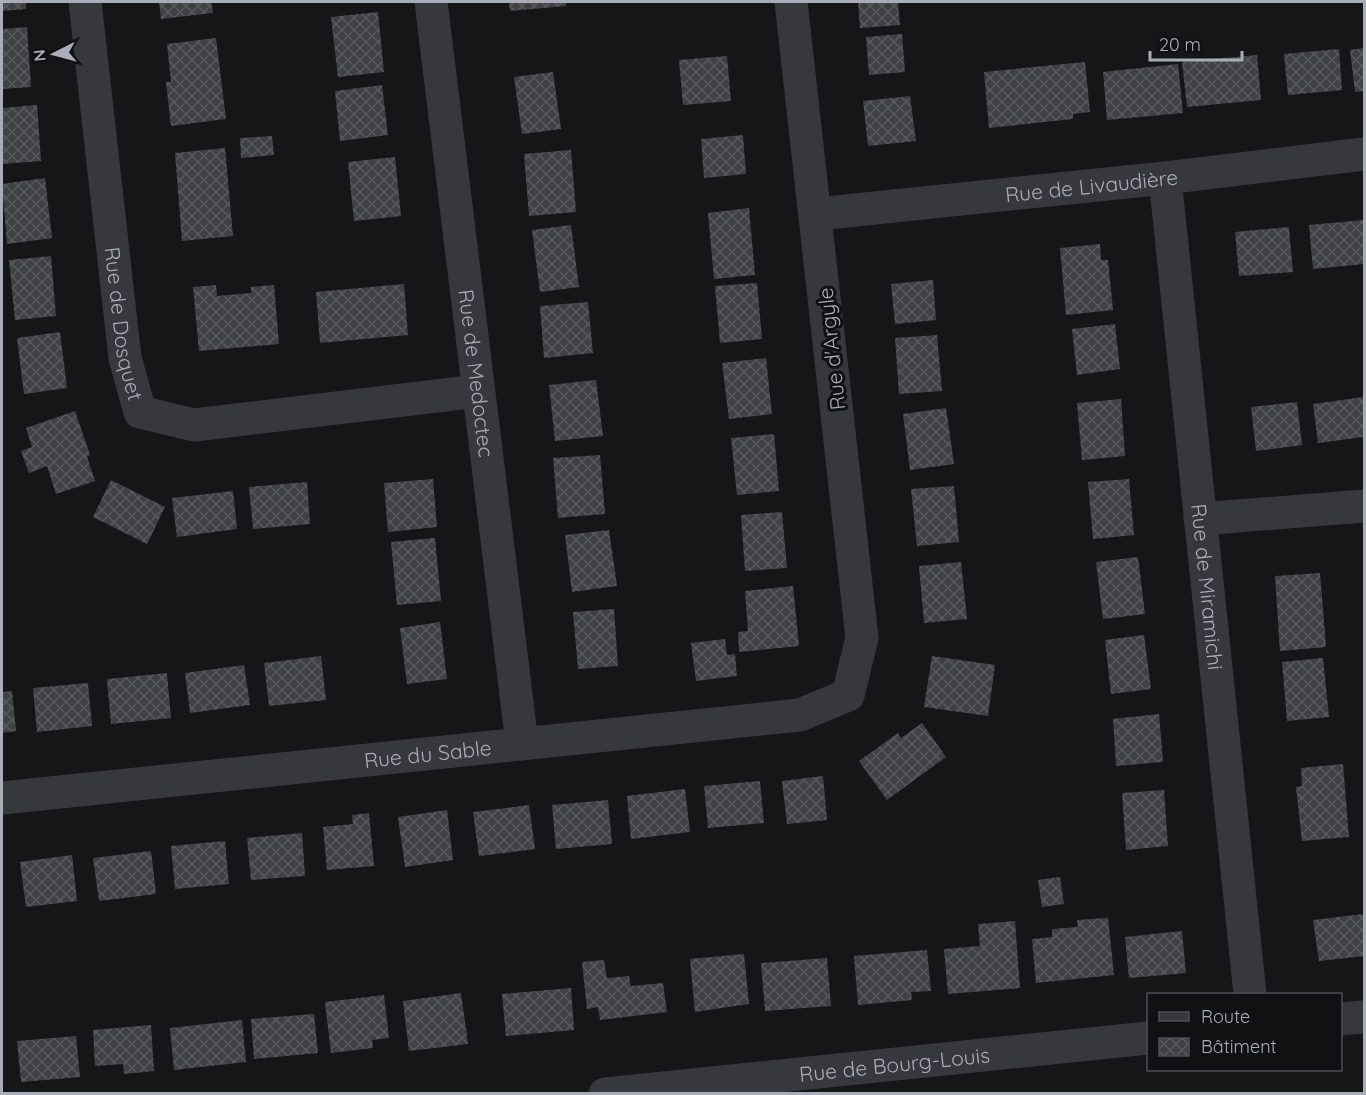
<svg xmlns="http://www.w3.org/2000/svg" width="1366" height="1095" viewBox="0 0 1366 1095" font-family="Quicksand,sans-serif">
<defs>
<pattern id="building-cross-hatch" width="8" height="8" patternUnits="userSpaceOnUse" patternTransform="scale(1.5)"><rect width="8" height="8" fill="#404145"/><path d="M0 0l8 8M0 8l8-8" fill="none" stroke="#595a5e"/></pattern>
</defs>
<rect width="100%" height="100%" fill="#161618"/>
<!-- building -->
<path fill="url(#building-cross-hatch)" d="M2,2H26V9L2,11Z
M159,2H211L213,13L161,19Z
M509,2H566V6L510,11Z
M858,2H898L900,25L860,28Z
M378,12L384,72L338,77L331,17Z
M27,27L31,87L2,89V29Z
M902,34L905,72L869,75L866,37Z
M216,38L226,119L171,126L166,82H171L167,44Z
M1364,48V91L1355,92L1350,50Z
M1339,49L1342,90L1288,95L1284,54Z
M1257,55L1261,100L1187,107L1182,62Z
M727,56L731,101L683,105L679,60Z
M1085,62L1090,112L1073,114V119L989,128L984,72Z
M1178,64L1183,113L1107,120L1103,72Z
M553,72L561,129L522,134L514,77Z
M382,85L388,135L340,141L335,91Z
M910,96L916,141L868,146L863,101Z
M37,105L41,161L2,164V108Z
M743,135L746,174L704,178L701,139Z
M272,136L274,155L241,158L240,138Z
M225,148L233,236L182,241L175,153Z
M571,150L576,212L529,216L524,154Z
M395,157L401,216L354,221L348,162Z
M45,178L52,238L7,244L2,184Z
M749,208L755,275L714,279L708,213Z
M1364,220V264L1313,269L1309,225Z
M571,225L579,287L540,292L532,230Z
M1289,227L1293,272L1239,276L1235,232Z
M1100,244L1101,260H1108L1113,310L1066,315L1060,248Z
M51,256L56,316L15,320L9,260Z
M933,280L936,320L895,324L891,284Z
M757,283L762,339L720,343L715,286Z
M404,284L408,335L320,343L316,292Z
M216,285L217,296L251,293V287L274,285L279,344L199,351L193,287Z
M588,302L593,353L544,358L540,306Z
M1115,324L1120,369L1077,375L1072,329Z
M60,332L67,388L24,394L17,338Z
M937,335L942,391L899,394L895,338Z
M766,358L772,414L729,419L722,363Z
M596,380L603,436L555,441L549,385Z
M1364,397V437L1318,443L1313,404Z
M1121,399L1125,456L1082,460L1077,403Z
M1297,402L1302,445L1256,451L1251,407Z
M946,408L954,464L910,470L903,414Z
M75,411L90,455L87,457L95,481L56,494L47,466L29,473L21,451L32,447L26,428Z
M774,434L779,491L737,495L731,438Z
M600,455L605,514L558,518L553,458Z
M433,479L437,527L388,532L384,483Z
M1129,479L1134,535L1093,539L1088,482Z
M111,480L165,507L147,544L93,517Z
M307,482L310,524L253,529L249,487Z
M954,486L959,542L917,546L911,489Z
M233,491L237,529L177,537L172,498Z
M782,512L787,568L745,571L741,515Z
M609,530L617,586L572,592L565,535Z
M435,538L441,601L397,605L391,542Z
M1138,557L1145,614L1103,619L1096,562Z
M961,562L967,619L924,623L919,566Z
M1320,573L1326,647L1280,651L1275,576Z
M793,586L799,646L739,652L738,632L748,631L745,591Z
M614,609L618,666L578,669L573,612Z
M440,622L447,679L407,684L400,628Z
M1144,635L1151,689L1111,694L1105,640Z
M725,639L727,655L735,654L737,676L696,681L691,643Z
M321,656L326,700L269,706L264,663Z
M932,656L995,665L988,716L924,707Z
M1323,658L1329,717L1287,721L1282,662Z
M244,665L250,705L190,713L185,673Z
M167,673L171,718L111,724L107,679Z
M88,683L92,726L37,732L33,688Z
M12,691L16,731L2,733V692Z
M1159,714L1163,762L1116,766L1113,719Z
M922,723L946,757L887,800L859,761L898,733L901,738Z
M1343,764L1349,837L1302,841L1296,787L1302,786L1301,768Z
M823,776L827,820L787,824L782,781Z
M760,781L764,823L708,828L704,786Z
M685,789L690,832L631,839L627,796Z
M1164,790L1168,846L1126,850L1122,793Z
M608,800L612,844L556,849L552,805Z
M529,805L535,849L479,856L473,812Z
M447,810L453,860L405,867L398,817Z
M369,813L374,866L327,870L323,827L353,824L352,815Z
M302,833L305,876L251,880L247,838Z
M225,841L229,884L175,889L171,846Z
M151,851L156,894L99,901L93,858Z
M72,855L77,901L26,907L20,862Z
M1060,877L1064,904L1042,907L1038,880Z
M1364,914V956L1319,961L1313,920Z
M1108,918L1114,975L1036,983L1032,939L1052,937V929L1078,927L1077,920Z
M1015,921L1020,988L948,994L944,949L980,946L978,924Z
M1182,931L1186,973L1129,978L1125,937Z
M927,950L931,991L911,992L912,1000L858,1005L854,956Z
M744,954L749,1004L695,1012L690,959Z
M827,958L831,1006L765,1011L761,963Z
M604,960L607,978L629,976L631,986L663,983L667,1012L600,1020L598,1007L587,1009L582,962Z
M571,988L574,1030L506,1036L502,994Z
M461,993L468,1044L409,1051L403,1001Z
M384,995L389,1038L372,1040L373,1048L331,1053L325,1002Z
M314,1014L318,1053L254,1059L251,1019Z
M242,1020L246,1062L174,1070L170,1028Z
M151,1025L154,1071L124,1074L123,1064L95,1066L93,1030Z
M76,1036L80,1077L21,1082L17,1041Z"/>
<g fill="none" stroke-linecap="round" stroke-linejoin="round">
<!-- minor -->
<g stroke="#37383d" stroke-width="33">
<path id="s1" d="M85,2L125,358L140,412L194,425L478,391"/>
<path id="s2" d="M431,2L522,743"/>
<path id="s3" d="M1165,178L1250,994"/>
<path id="s4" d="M817,214L1165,178L1364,154"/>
<path d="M1200,519L1364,506"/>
<path id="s5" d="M2,798L800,715L848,695L862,638L791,2"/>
<path d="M1340,1019L1364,1017"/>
<path id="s6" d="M605,1094L1148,1038"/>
</g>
</g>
<g text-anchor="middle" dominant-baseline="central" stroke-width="6" stroke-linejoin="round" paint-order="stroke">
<!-- street labels -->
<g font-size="21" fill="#a8adb8" stroke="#111113">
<text stroke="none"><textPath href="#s4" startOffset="276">Rue de Livaudière</textPath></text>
<text stroke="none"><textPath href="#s1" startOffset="324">Rue de Dosquet</textPath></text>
<text transform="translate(831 349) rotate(-96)">Rue d'Argyle</text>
<text stroke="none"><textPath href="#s2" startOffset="374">Rue de Medoctec</textPath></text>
<text stroke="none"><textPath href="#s3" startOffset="411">Rue de Miramichi</textPath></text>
<text stroke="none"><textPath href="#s5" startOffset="428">Rue du Sable</textPath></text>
<text stroke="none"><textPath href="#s6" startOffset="291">Rue de Bourg-Louis</textPath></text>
</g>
</g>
<!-- border -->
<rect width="1366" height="1095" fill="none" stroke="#a8adb8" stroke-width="6"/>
<!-- legend -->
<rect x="1147" y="993" width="195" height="78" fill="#111113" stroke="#4d4f55" stroke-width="1.5"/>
<rect x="1159" y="1012" width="30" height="9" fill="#37383d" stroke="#4d4f55" stroke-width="1.5"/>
<text x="1201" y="1023" font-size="18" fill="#a8adb8">Route</text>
<rect x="1159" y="1038" width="30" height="18" fill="url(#building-cross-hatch)" stroke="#4d4f55" stroke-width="1.5"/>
<text x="1201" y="1053" font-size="18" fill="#a8adb8">Bâtiment</text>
<!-- north arrow -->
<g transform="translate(54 54) rotate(264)" stroke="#111113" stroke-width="4.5" paint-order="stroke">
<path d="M0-4.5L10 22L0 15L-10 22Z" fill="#a8adb8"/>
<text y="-9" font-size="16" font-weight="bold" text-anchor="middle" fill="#a8adb8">N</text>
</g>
<!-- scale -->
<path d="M1150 51v9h92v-9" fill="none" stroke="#a8adb8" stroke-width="3"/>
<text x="1159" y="51" font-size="18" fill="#a8adb8" stroke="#111113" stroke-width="4.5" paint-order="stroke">20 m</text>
</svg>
